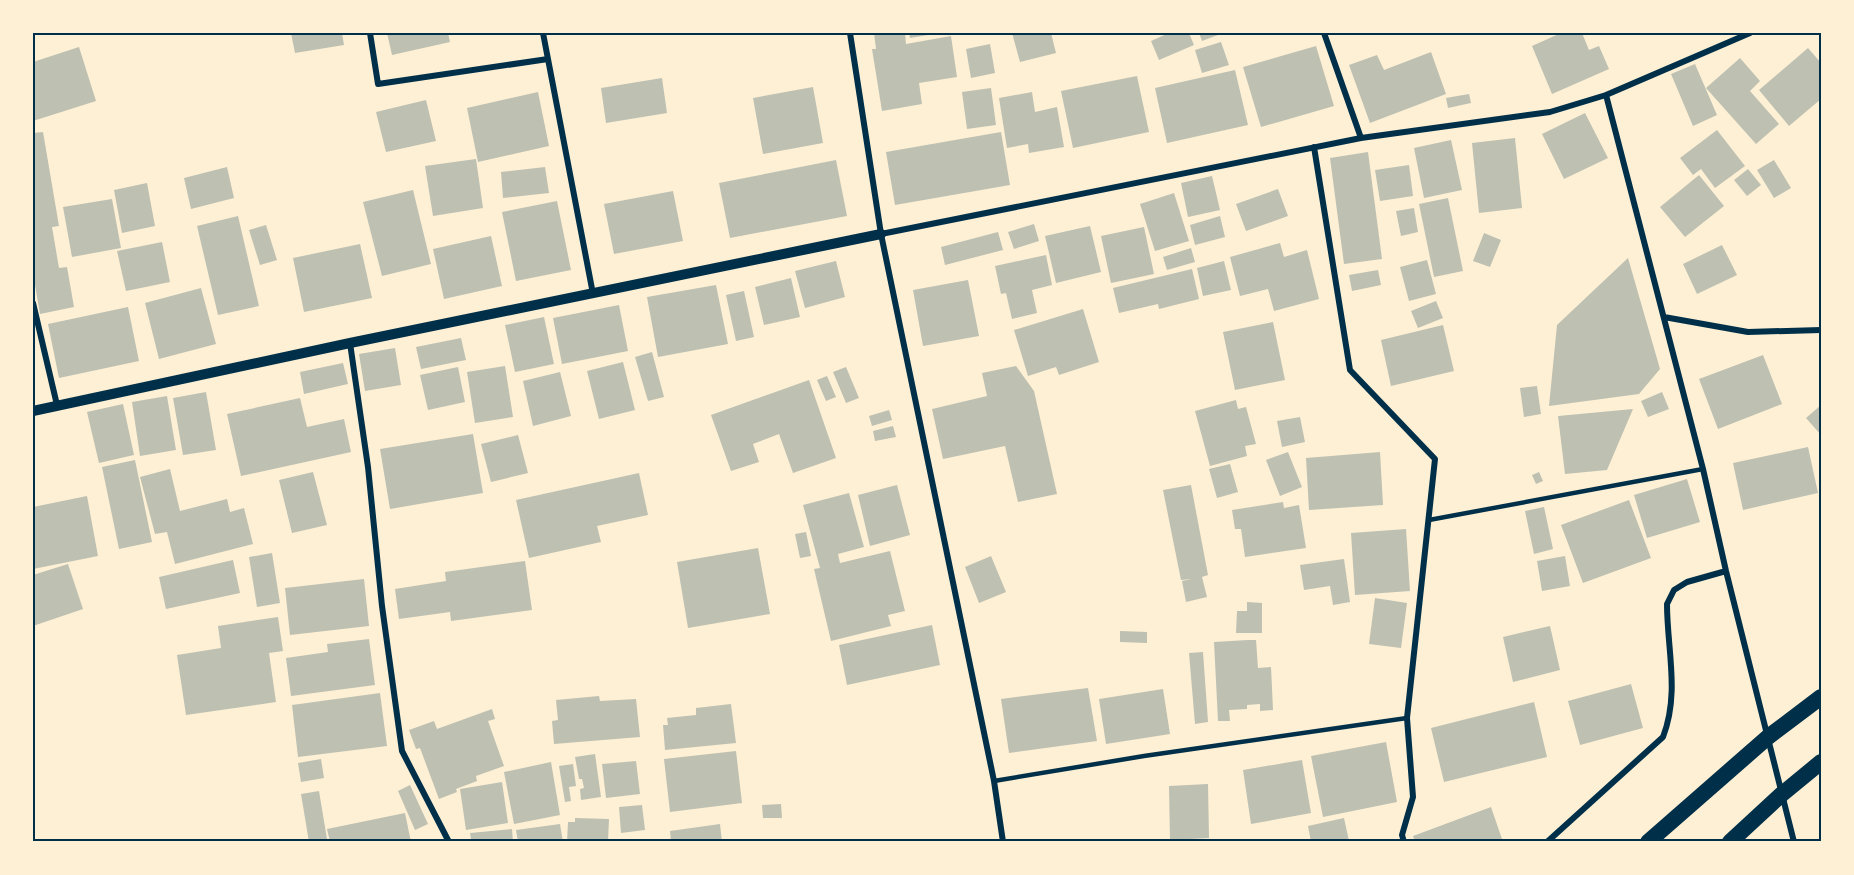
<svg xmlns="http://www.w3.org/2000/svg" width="1854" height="875" viewBox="0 0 1854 875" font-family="Literata,serif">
<rect width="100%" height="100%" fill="#fdf0d5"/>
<!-- building -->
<path fill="#bec0b2" d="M291,33H342L344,45L295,53Z
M387,33H448L450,42L392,55Z
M874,33H905L906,44L951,36L957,77L919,83L922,104L882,111L872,49H876Z
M909,33H934V34L910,38Z
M1012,33H1051L1056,53L1020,62Z
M1169,33H1189L1194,45L1159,60L1151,41Z
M1199,33H1223L1202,41Z
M1561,33H1582L1589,50L1599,46L1609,69L1552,94L1532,46Z
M1221,42L1229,65L1202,73L1195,50Z
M990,44L995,73L971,78L966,49Z
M1316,46L1334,106L1261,127L1243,67Z
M79,47L96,101L33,121V62Z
M1808,48L1821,63V99L1789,126L1759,90Z
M1431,52L1446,94L1370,123L1349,65L1377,55L1384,70Z
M1740,58L1760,81L1750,91L1779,124L1756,144L1706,88Z
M1695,64L1717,115L1693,126L1671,74Z
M1235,70L1248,125L1167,143L1155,88Z
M1137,76L1149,132L1073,148L1061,91Z
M662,78L667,113L606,123L601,88Z
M813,87L823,143L763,154L753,98Z
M991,88L996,125L967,129L962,92Z
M538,92L549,146L478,162L467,108Z
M1032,92L1035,112L1057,107L1064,147L1029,153L1028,144L1007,148L999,98Z
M1469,94L1471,103L1448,108L1446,98Z
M426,100L436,141L386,152L376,112Z
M1585,113L1608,158L1564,179L1542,134Z
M1717,130L1745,166L1715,188L1701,169L1693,175L1680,158Z
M43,132L59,226L52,227L59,268L67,267L74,307L40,314L33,273V133Z
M1001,132L1010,185L895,205L886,152Z
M1515,138L1522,208L1479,213L1472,143Z
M1451,140L1462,190L1424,198L1414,148Z
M1368,152L1382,259L1344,264L1330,158Z
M476,159L483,208L433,216L425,166Z
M836,160L847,216L730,238L719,183Z
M1774,160L1791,188L1774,198L1757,170Z
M1409,165L1413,196L1380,201L1375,170Z
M227,167L234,198L191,209L184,178Z
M545,167L549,193L503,198L501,172Z
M1748,169L1761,185L1747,196L1734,180Z
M1699,175L1724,206L1685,237L1660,207Z
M1212,176L1220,210L1188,217L1181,183Z
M147,183L155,226L122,233L114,190Z
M1278,189L1288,216L1246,231L1236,204Z
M413,190L431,264L382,276L363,202Z
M673,191L683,241L614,254L604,204Z
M1174,193L1189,241L1155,251L1140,204Z
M1448,198L1463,271L1434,277L1419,204Z
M112,199L121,248L72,257L63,207Z
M557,201L571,270L516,281L502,212Z
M1414,208L1418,232L1401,236L1396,211Z
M238,216L259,306L218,315L197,226Z
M1220,216L1225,237L1195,245L1190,225Z
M1034,224L1039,241L1014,249L1008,232Z
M266,225L277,260L260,265L249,230Z
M1090,226L1101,272L1056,283L1045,236Z
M1144,227L1154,274L1111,283L1101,236Z
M998,232L1003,250L945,265L941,247Z
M1484,233L1501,240L1490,267L1473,261Z
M491,236L502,286L444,299L433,249Z
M162,242L170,282L126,291L117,251Z
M1280,243L1284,257L1307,250L1319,299L1274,311L1268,289L1240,296L1230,257Z
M360,244L372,298L304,312L293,258Z
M1722,245L1737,275L1697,294L1683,264Z
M1191,248L1195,262L1167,270L1163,257Z
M1046,255L1052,285L1032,290L1037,313L1012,319L1006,293L1001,294L995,266Z
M1628,258L1660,369L1639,394L1549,406L1557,325Z
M1427,260L1436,294L1409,301L1400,267Z
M836,261L845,297L805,308L795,271Z
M1224,261L1231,290L1203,296L1197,268Z
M1192,269L1199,299L1159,309L1158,304L1119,313L1113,288Z
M1378,270L1381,285L1352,291L1349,275Z
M791,278L800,317L764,325L755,287Z
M968,280L979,336L923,346L913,290Z
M716,285L728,344L658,357L647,297Z
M201,288L216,344L159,359L145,303Z
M744,291L754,337L736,341L726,295Z
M1436,301L1443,318L1418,328L1411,311Z
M619,305L628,351L562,364L553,318Z
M128,307L139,361L59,378L48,324Z
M1083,309L1099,362L1059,375L1056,367L1028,376L1014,330Z
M544,317L554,364L515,372L505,325Z
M1273,322L1285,380L1235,390L1223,332Z
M1443,325L1454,371L1391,386L1381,340Z
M461,338L466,360L421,369L416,347Z
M395,348L401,385L365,391L359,354Z
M652,352L664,397L648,401L635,357Z
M1763,355L1782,404L1718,429L1699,379Z
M623,362L635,410L599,419L587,371Z
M343,363L348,384L304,394L300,372Z
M505,366L513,417L475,423L467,372Z
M1016,366L1034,391L1057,494L1018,502L1005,446L943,459L932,409L987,396L982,373Z
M458,367L465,402L428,410L420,375Z
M846,367L859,398L846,403L833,372Z
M560,372L571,416L533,426L523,381Z
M827,376L836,397L826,401L817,380Z
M809,380L836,458L793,473L779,434L753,444L759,462L731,471L711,415Z
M1537,386L1541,414L1524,417L1520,388Z
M206,392L216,450L183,455L173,398Z
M1662,392L1669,409L1648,417L1641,401Z
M167,396L176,450L140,456L132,402Z
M300,398L307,427L344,419L351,452L241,476L227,414Z
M1236,400L1238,409L1246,407L1256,444L1245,446L1247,456L1210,466L1195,411Z
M123,404L134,455L99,463L87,412Z
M1821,405V435L1806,418Z
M1633,409L1607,470L1565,474L1558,416Z
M889,410L892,420L872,426L869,416Z
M1300,417L1305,442L1282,447L1277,421Z
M893,426L896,437L875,441L873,431Z
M473,434L483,493L390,509L380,449Z
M518,435L528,473L491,482L481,444Z
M1808,447L1818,493L1743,510L1733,463Z
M1288,452L1302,487L1280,496L1266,460Z
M1380,452L1383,505L1309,510L1306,458Z
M135,460L152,542L119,549L102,467Z
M1230,464L1238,492L1217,498L1209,469Z
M170,469L180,511L227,499L230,512L244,508L253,544L175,564L167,532L155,534L140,477Z
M313,472L327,525L292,533L279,480Z
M1539,472L1543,481L1536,484L1532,475Z
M639,473L648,515L597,526L601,542L529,558L516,500Z
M1687,479L1700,522L1647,538L1634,495Z
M897,485L910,535L870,546L858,495Z
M1191,485L1208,575L1202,577L1207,597L1186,602L1182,581L1191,579L1181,580L1163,490Z
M849,493L864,547L838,554L840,563L890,551L905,611L888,615L891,626L831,641L814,569L820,568L803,505Z
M87,496L98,556L33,569V507Z
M1629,500L1651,558L1583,583L1561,525Z
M1283,502L1284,508L1299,505L1306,548L1245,557L1241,529H1235L1232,510Z
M1544,507L1553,549L1534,554L1525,511Z
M1406,529L1410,591L1355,595L1351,533Z
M806,532L811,556L800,558L795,534Z
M758,548L770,614L688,628L677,562Z
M272,553L280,603L257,607L249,557Z
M991,556L1006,592L979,603L965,567Z
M1565,556L1570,586L1542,591L1537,561Z
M1344,559L1350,602L1333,605L1330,586L1304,590L1300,565Z
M233,560L240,593L166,609L159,577Z
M525,561L532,610L451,621L450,612L399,619L395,589L446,581L445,572Z
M68,564L83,609L33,626V575Z
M364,579L369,626L290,635L285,588Z
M1375,598L1407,603L1401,648L1369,644Z
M1247,602L1262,603V633H1236L1237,611H1247Z
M278,617L283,651L269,653L276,702L186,715L177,655L221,648L218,626Z
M932,625L940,665L847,685L839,645Z
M1550,626L1560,670L1513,682L1503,637Z
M1120,631L1147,632V643L1120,642Z
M369,639L375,685L291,696L286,658L328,652L327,644Z
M1248,640H1256L1258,668L1271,667L1273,710L1260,711V704L1247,705V709L1229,710L1230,721H1218L1214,642Z
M1203,652L1208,722L1195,724L1189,653Z
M1631,684L1643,728L1580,745L1568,701Z
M1088,688L1097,741L1009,753L1001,699Z
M1163,689L1170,734L1106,744L1099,699Z
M380,693L387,746L298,757L292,705Z
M599,696L600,701L636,699L640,737L554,744L552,721L558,720L556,700Z
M1534,702L1547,757L1444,782L1431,728Z
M731,704L736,743L665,750L663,725H668L667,718L696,715V708Z
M492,709L495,719L488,721L504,766L476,776L477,781L456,789L457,792L439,799L420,748L416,749L409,730L434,721L437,729Z
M1386,742L1397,802L1323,817L1311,756Z
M736,751L742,803L670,812L664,759Z
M595,754L601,797L581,800L580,789L584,788L582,779H579L575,757Z
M321,759L324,778L301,782L298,763Z
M1302,760L1311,813L1251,824L1243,770Z
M636,761L640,794L606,798L602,764Z
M551,762L560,815L514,824L504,772Z
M573,764L576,786L569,787L571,801L565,802L559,766Z
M502,782L508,823L466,830L460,789Z
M1208,784L1209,838L1170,840L1169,786Z
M410,785L428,824L415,830L398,791Z
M319,791L327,839L309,842L301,794Z
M781,804L782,818H763L762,805Z
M642,805L645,830L621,833L619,807Z
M1491,807L1503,842H1415L1413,836Z
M405,813L411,842H330L327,829Z
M575,818L609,819L608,842H567L568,822H575Z
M1344,818L1349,841L1311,842L1308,826Z
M560,824L563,842H518L516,830Z
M720,824L722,842H671L670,831Z
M512,829L513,842H475L471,839L470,833Z"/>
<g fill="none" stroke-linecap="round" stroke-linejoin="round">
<!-- service -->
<path stroke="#003049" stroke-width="4.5" d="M1429,520L1703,469
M994,781L1144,756L1407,718"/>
<!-- minor -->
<path stroke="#003049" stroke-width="6" d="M370,33L378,84L548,59
M543,33L593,294
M850,33L881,234L994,781L1003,842
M1324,33L1361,138
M1606,95L1703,469L1726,571L1794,842
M1314,147L1350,370L1435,459L1407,718L1413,797L1402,835L1404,842
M881,234L1361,138L1550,112L1606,95L1750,33
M33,303L57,405
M1664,317L1748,332L1821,330
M350,343L368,467L382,606L402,751L449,842
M1547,842L1663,737C1680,693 1667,649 1667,604L1674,590L1687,582L1726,571"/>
<!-- tertiary -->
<path stroke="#003049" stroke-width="10" d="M33,411L350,343L881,234"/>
<!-- trunk -->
<path stroke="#003049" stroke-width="16" d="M1648,842L1768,737L1821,697
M1730,842L1782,794L1821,762"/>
</g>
<!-- border -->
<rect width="1854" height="875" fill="none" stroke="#fdf0d5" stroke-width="69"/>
<rect x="34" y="34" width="1786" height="806" fill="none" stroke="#003049" stroke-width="2"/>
</svg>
